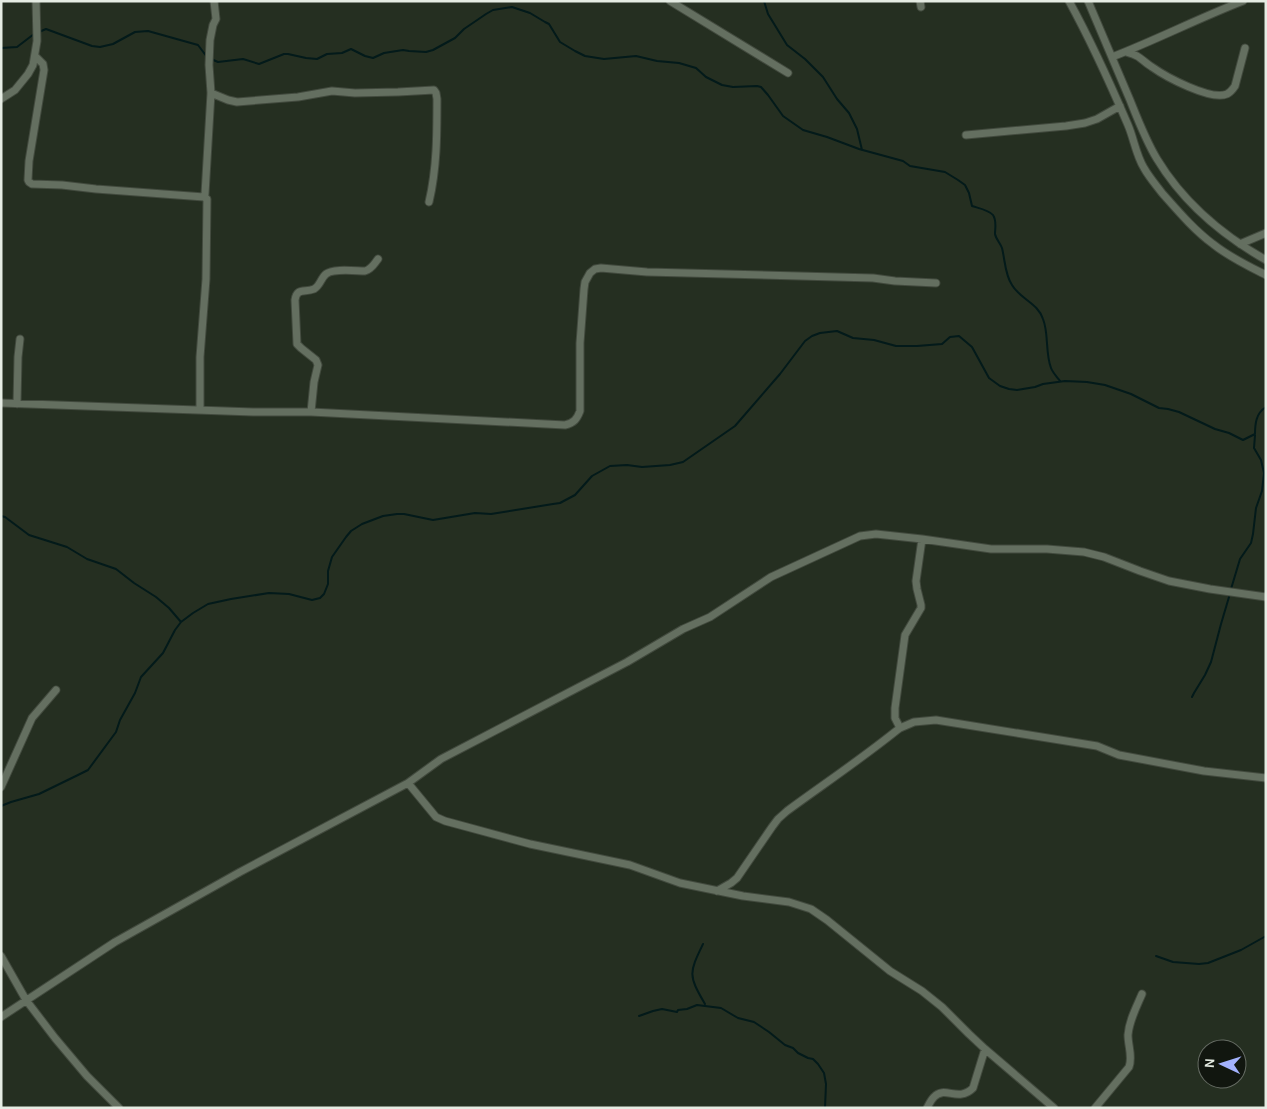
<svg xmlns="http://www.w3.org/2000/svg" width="1267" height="1109" viewBox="0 0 1267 1109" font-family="Karla,sans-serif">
<rect width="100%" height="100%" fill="#252f21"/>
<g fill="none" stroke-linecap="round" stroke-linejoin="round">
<!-- stream -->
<path stroke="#031a1a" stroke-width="2" d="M764,1L768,14L787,45L805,59L823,77L837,99L849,113L857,129L862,150
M39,32L46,29L92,46L100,47L113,44L135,32L148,31L198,45L207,57
M1,48L17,47L34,34
M211,59L218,62L243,59L259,64L284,54H288L306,58L317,59L327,54L342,53L351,49L365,56L373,58L384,53L403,50L409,51L426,52L433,50L455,38L464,29L486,14L493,10L512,7L530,13L545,22L549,24L560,42L575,51L585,56L604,59L636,56L657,61L679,63L696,68L706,77L722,85L733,87L757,86L761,87L768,95L783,116L803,130L827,137L859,149L903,161L910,166L945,172L958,180L965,185L969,193L972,206C978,208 989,210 993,215C997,221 995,228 995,234C996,239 1000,243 1002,248C1005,260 1005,275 1012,285C1020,299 1038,303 1043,319C1049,334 1045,352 1051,368C1053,373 1057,377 1060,381
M1,516L5,517L29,535L67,547L87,559L116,569L134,583L156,597L169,608L181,622
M1231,589L1240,559L1251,543L1253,534L1256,508L1262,491L1264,473L1261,460L1254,448L1255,435
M1192,697L1194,693L1205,675L1211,662L1221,624L1229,597
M1,806L11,802L39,794L78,775L88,770L116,732L120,720L135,693L141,677L163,653L175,630L181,622L193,613L208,604L231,599L269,593L289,594L312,600L320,598L324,594L328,584V571L332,557L346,537L351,531L362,524L383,516L397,514H404L433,520L475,513L491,514L553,504L560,503L575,495L592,476L610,466L627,465L642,467L670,465L683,462L735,426L780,374L805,341L812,336L820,333L837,331L853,338L874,340L896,346H917L942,344L950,337L959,336L972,347L989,378L1000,386L1009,389L1017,390L1035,387L1043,384L1065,381L1087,382L1105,385L1131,394L1159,408L1168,409L1179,412L1215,429L1229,433L1243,440L1255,434C1255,424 1256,413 1266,407
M703,944C689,973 688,975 705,1004
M1156,956L1173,962L1199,964L1208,963L1241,950L1266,936
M639,1016L653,1011L662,1009L677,1012L678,1010L687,1009L697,1005L721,1008L738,1018L754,1022L769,1032L785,1045L793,1048L798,1053L808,1058L813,1059L818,1064L824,1073L826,1084L825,1108"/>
<defs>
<path id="minor" d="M670,1L788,73
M920,1L921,7
M1069,1C1091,41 1110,83 1128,125C1134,139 1136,155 1144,168C1149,177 1156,185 1162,193C1178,211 1194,230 1213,244C1229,257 1248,266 1266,275
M1088,1C1102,34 1116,67 1130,100C1138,120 1146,141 1157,159C1183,202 1222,235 1266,260
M1126,52C1129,53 1133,54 1137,56C1142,59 1147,64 1152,67C1166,77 1211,101 1227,94C1231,92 1233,89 1235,86L1245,48
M35,56L43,64L44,70L29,161L28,180L29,182L32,184L62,185L96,189L204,197
M1112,57C1156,40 1199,18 1243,1
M211,93L228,100L237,102L298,97L332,91L355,93L398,92L434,90L436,93L437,99C437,134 437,168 429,202
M1,99L15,90L28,74L33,65L37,41L36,1
M966,135L1066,126L1085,123L1097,119L1120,106
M1240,244L1266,233
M1,403L253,412H311L565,425C574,423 577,419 580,411V343L584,289L585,282L590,273L595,269L601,268L647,272L873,278L895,281L936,283
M17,404L18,357L20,339
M200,410V357L206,279L207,199L204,197L205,194L211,93L209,65L210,40L213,25L216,19L214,1
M311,412L314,382L318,365L316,360L301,348L297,344L295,300C297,287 305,293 314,289C320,286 321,278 326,274C333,268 356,271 365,271C372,269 374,264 378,259
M900,728L895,718V708L905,635L921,608V605L917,589L916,581L922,539
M408,783L436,817L445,821L530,844L630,865L680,883L743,896L789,902L811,909L827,920L890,971L922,991L942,1007L969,1034L985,1049L1054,1108
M1,787L32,718L56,690
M717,891L731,883L737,878L772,827L778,819L787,811C824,784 861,759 896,731L900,728L914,722L936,720L1097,746L1119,755L1204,771L1266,778
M1,956L26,1000L55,1038L87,1076L119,1108
M1,1017L115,942L240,872L408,783L441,759L627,662L683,629L710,617L771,577L860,536L876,534L922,539L991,549H1047L1084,552L1104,557L1140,571L1169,581L1210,589L1266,597
M927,1108C929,1104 931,1100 934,1097C945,1085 958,1103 973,1088L985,1049
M1095,1108L1129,1067C1133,1057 1128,1046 1128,1035C1129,1021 1136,1008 1142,994"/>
</defs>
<!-- minor casing -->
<use href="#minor" stroke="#424a3e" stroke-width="9"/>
<!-- minor -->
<use href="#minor" stroke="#646f60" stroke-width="7"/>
</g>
<!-- border -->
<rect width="1267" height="1109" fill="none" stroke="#e5ece3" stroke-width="5"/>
<!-- north arrow -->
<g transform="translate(1222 1064) rotate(274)"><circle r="24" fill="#11160f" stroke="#666c64"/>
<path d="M0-4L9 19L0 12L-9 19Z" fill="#a3b2fd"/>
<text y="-8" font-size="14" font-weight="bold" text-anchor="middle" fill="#e5ece3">N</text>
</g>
</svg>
